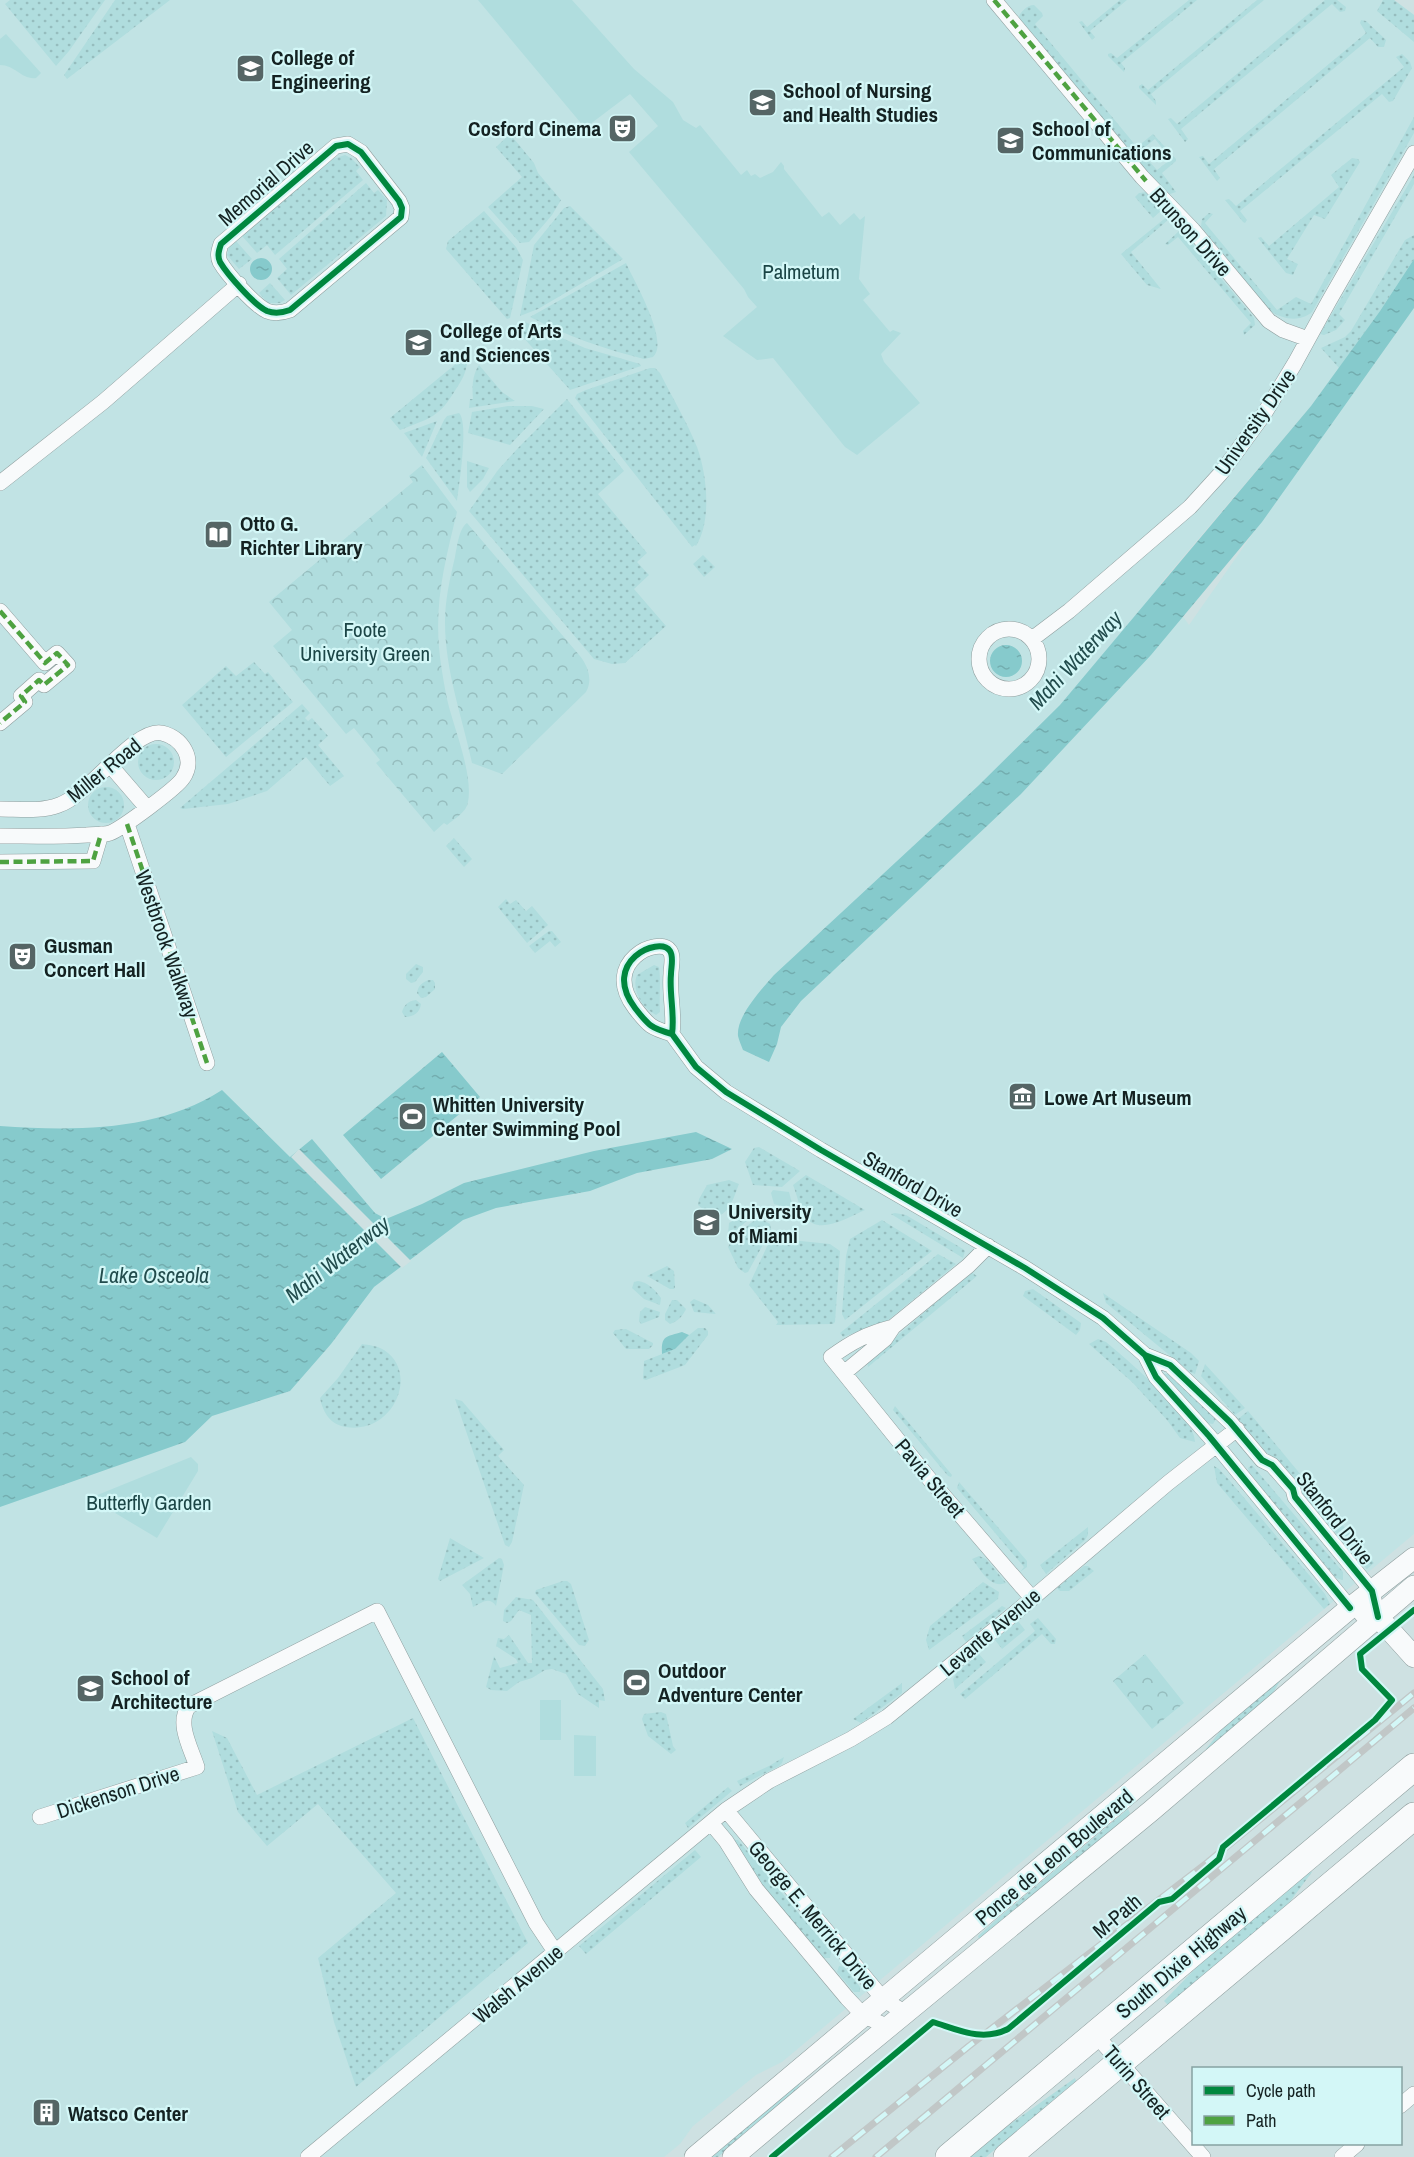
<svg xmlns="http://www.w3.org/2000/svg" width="1414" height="2157" viewBox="0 0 1414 2157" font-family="'Archivo Narrow',sans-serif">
<defs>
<pattern id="grass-dots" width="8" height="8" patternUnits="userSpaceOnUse" patternTransform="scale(1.5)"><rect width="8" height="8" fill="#b0ddde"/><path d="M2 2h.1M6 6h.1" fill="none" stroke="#96bdbe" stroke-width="1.8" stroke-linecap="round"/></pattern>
<pattern id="park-crowns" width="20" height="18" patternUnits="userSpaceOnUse" patternTransform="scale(1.5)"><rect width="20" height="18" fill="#b0ddde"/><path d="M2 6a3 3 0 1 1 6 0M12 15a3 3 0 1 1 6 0" fill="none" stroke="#96bdbe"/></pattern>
<pattern id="water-ripples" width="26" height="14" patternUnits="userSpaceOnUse" patternTransform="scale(1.5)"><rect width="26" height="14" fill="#86cacc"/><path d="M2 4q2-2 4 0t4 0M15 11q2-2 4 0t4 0" fill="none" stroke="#73adaf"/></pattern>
</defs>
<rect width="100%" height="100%" fill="#cee1e2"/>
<!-- built -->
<path fill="#c1e3e4" d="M0,0H1394L1414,15V259L1380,311L1311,406L1160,584L1189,625L1414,303V1534L782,2062L756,2075L693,2126L680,2144L664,2157H0Z"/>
<!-- grass -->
<path fill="url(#grass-dots)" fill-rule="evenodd" d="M10,0H105L69,51L56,66L5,4Z
M115,0H170L67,79L64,75Z
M1120,0H1127L1090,31L1095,37L1092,40L1079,22L1082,21L1087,27Z
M1189,0H1197L1121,63L1125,68L1124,72L1108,56V54L1111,53L1117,58Z
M1257,0H1264L1151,94L1156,101V105L1139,88V86L1142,84L1148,90Z
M1325,0H1337L1346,7L1345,11L1340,12L1332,4L1181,129L1188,139L1185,142L1168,119L1171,118L1177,124Z
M1383,0H1394L1414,15V42L1377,11Z
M1034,5L1042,13L1043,16L1035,24L1137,147L1153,134L1176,159V161L1162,173L1176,192L1167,195L1018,19C1020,12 1027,5 1034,5ZM1155,139L1171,159L1157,170L1140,151Z
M1361,20L1366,21L1384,38L1386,40L1384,47H1378L1370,38L1214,169L1220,178L1217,181L1199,157L1203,156L1209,164L1366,33L1360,23Z
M1402,54L1410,62L1412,68L1393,101L1389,102L1382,94L1240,211L1247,220L1245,223L1243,222L1225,200L1229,199L1236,206L1404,67L1396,57Z
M1414,117V133L1312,312C1299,323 1282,319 1269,310L1204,230L1201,226L1202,219L1209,213L1213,214L1205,223L1277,310L1296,297L1311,304Z
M510,134L534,163L538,173L561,200L552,215L529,242L520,243L488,207L522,177L496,147Z
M345,155L351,158L360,167L356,171L363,180L275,255L267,245L257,253L242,236L333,159Z
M1352,158L1358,159L1360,162L1325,219L1314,215L1287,259L1298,264L1293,275L1286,273L1258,238L1261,237L1269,246L1339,187L1331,175Z
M1414,175V184L1339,314L1345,320L1336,330L1324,335L1320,334Z
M366,183L374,193L378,190L387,200L386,216L291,295L277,278L287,269L279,259Z
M1147,192L1163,209L1153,218L1135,197L1139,193Z
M570,206L623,259L538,309L520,316L534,245L564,208Z
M484,211L516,247L523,260L510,318L507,319L446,249L448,241Z
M1169,215L1168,220L1131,252L1161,289L1147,285L1121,254Z
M1179,231L1186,236L1254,318L1255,325L1244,335L1243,331L1251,323L1178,237L1168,245L1165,244Z
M1414,235V259L1380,311L1339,368L1321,348L1345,337L1351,331L1405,240Z
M236,241L252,259L239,269L227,255L229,248Z
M626,263C634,281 670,342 653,357L644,359C604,349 567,336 530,317Z
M270,283L285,300L280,303H268L259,293Z
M525,322L585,348L640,364L641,366L570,390L515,328Z
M463,358L467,363C466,373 462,380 456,389C439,418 430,418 400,430L390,418Z
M479,365L502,392L515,401L469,408L470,399H473C472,389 472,375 479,365Z
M650,368H655L660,373C672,397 687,422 697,447C707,474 712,521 696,546L695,545L692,547L575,398L577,394L586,390Z
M567,399L624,471L598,494L647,553L637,562L649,575L634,589L666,626L625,663L612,664L594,659L469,511L498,470L518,448Z
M508,406H532L544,409L510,445L468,433L472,412Z
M459,413C469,422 459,485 457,501L426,458L444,420L447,416Z
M437,421L422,457L404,433Z
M467,461L489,468L483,479L470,492L467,487Z
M703,555L715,567L704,577L693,564Z
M254,662L265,674L268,672L293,702L226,757L182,705L226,666L236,676Z
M302,704L310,713L305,718L308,721L312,718L328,736L318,745L344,776L330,786L306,757L267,791L228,804L183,809L180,808Z
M138 762a18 18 0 1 1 36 0a18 18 0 1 1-36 0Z
M88 805a18 18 0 1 1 36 0a18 18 0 1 1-36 0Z
M454,838L472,859L464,867L446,846Z
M506,899L510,904L516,900L526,911L532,906L548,925L527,943L498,907Z
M549,931H552L561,942L555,947L550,941L535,953L529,946Z
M416,964L423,967V972L415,982L411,983L406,979V974Z
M654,965L659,967C661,981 659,997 660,1012L656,1015C642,1008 631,990 637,975Z
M429,980H433L435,983V989L426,997L421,998L417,993C418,986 422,982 429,980Z
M416,1000L421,1004C420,1012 414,1017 405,1017L402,1012C404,1005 408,1001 416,1000Z
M759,1147L800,1171L782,1187L753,1185L745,1162L754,1148Z
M806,1175L865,1210C848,1217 818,1237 805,1216C799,1207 797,1195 793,1185Z
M729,1180L739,1184C734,1196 730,1216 713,1217L698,1205L699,1199L707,1185Z
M751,1211L754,1212V1215L730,1235L728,1234L729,1223Z
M895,1213L906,1215L963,1249L965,1251L963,1258L891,1214Z
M758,1217L770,1224L771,1230L748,1272L745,1273L738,1268L728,1247L733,1238Z
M882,1220L932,1251L845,1320L842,1314L846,1256L850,1239Z
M771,1238L830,1244L840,1251L835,1322L833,1324L776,1325L778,1322L749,1285Z
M938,1254L956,1264L887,1321L843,1337L840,1333Z
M667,1266L674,1271L675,1287L674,1289H670L647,1276Z
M971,1272L977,1276L868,1367L867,1362Z
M638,1281C648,1282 655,1290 661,1298L660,1305L644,1299L632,1288L634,1282Z
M1033,1289L1081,1323L1080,1330L1076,1335L1023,1296L1025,1291Z
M1103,1293L1191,1353L1199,1361L1195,1374L1190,1372L1106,1303Z
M694,1299L708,1305L716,1314L694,1312L690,1302Z
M672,1300H677L686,1309C683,1316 677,1322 670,1324L665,1320V1314Z
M645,1307L660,1312L659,1317L641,1324L639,1321L640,1312Z
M698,1328H705L708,1331V1335L685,1365L646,1380L643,1379L644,1361L675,1349L689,1335Z
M626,1329L653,1343V1345L649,1349H626L613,1333L615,1330Z
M1098,1339L1106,1342C1126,1359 1196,1417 1195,1442L1180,1438L1167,1420L1132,1382L1089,1344Z
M362,1344C369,1345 378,1346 384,1350C420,1373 393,1435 346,1427C331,1425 323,1413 320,1398L338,1378Z
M1205,1364L1245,1408L1235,1415L1201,1376Z
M1164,1374H1169L1214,1416L1216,1419L1213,1424L1207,1423L1163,1376Z
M455,1399L462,1401L504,1450L498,1456L524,1485L512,1542L509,1547L505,1545Z
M895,1406L952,1475L951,1477L948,1476L893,1410Z
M1248,1411L1374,1563L1367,1569L1238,1419Z
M1252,1465L1343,1572V1580L1336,1578L1250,1474L1248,1468Z
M1214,1466L1219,1469L1230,1481L1325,1594L1330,1604L1324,1609L1217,1483Z
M959,1482L1027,1561V1567L1020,1572L1024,1567L957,1488Z
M1088,1527V1535L1085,1540L1046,1574L1040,1565Z
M450,1538L484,1558L440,1581L438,1579Z
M979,1556L986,1559L1006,1583C990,1589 981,1570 972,1559Z
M499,1558L502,1559L504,1565L496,1606C489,1596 482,1603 473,1607L470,1594L462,1585Z
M1084,1566H1088L1094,1571L1069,1591H1060L1057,1588Z
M563,1581H567L571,1584L589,1640L585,1646L579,1645L535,1593L536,1590Z
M983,1582L999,1592L998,1599L929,1650L926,1640L930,1626Z
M516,1597L533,1600L603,1689L605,1701L599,1700V1708L578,1694L566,1674L552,1669L545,1670L532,1678L519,1682L507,1691L491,1690L486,1687L494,1656L500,1668L518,1663L516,1659L496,1646L498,1638L504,1639L509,1635L528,1663H532L531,1615L519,1610L511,1621L507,1623L503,1621L504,1610Z
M1002,1606L1006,1608L966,1642L962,1636Z
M1038,1618L1056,1639L1055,1644H1051L1042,1634L965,1699L960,1694L1035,1631L1030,1624Z
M1018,1621L1025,1630L1002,1649L995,1640Z
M979,1654L986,1662L955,1689L953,1679L957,1672Z
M1279,1680L1280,1681L1273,1693L1209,1750L1206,1749L1221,1730Z
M902,1683V1693L861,1723L853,1719Z
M661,1712L666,1714L673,1746L676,1750L671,1754L648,1736L642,1719L644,1714Z
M413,1718L528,1943L356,2087L334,2022L318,1958L396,1893L318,1804L267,1846L238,1812L212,1731L227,1738L257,1795Z
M784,1757L782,1763L779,1766L740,1786L737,1781L769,1766Z
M728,1787L732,1791L688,1828L685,1823Z
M1128,1809L1130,1813L1126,1819L979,1939L978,1936L998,1918Z
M734,1840H738L831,1952L830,1958H824L771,1900L752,1868L733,1844Z
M695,1850L701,1857L586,1954L579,1946Z
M1309,1869L1312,1872L1289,1903L1168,2005L1164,2001L1217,1946Z
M839,1966L844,1967L860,1987V1992H854L837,1972Z
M1075,2078L1076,2081L986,2157H964Z
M802,2079L797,2090L718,2157H708Z"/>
<!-- park -->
<path fill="url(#park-crowns)" d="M422,465L457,512C443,570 432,611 442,671C444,683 446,696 449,707C456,733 473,776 468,802C467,812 454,819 447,825L444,823L434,832L376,763L380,760L354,728L346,734L273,646L292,630L269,602L413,482L409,476Z
M467,523L580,656C588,666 593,680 586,692L502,774L472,763C462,716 445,671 445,622C445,600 450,578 455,557C457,547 459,528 467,523Z
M1145,1654L1184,1703L1152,1729L1113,1681Z"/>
<!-- garden -->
<path fill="#b0ddde" d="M478,0H572L634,69L673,102L683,120L696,128L700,125L741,175L747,170L751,176L755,174L760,178L773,172L781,162L784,166V169L822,217L829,212L840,225L854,213L860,220L865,216L859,279L870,294L863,300L890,332L893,330L901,333L881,354L884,362L920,403L857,455L845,447L773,358L757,360L723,336L757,307L748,297L744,289L629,152L658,126L630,94L585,128Z
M6,34L41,73L36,78C22,80 15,65 0,65V39Z
M773,1190L789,1192L793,1207L792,1210L774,1204L771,1193Z
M191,1457L198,1464V1471L157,1538L90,1498Z
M540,1700H561V1740H540Z
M574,1735L596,1736V1776H574Z"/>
<!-- water -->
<path fill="url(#water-ripples)" d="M250 269a11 11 0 1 1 22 0a11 11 0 1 1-22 0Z
M1414,259V308L1262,522L1151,655L1021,794L801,1001L781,1027L777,1044L769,1062L743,1050C741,1045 739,1040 738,1036C736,1016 762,989 774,975L978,786L1060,705L1311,406L1380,311Z
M990 661a16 16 0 1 1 32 0a16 16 0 1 1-32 0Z
M442,1052L480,1097L381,1179L343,1135Z
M222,1090L290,1157L312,1139L375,1213L386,1219L422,1204L464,1183L594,1151L696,1132L732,1149L712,1159L637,1173L590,1191L496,1208L463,1220L374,1287L331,1344L290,1391L212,1416L185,1442L0,1507V1126C74,1131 157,1132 222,1090Z
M682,1332L689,1335L675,1349L662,1354C661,1335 666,1337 682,1332Z"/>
<!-- pier -->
<path fill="#cee1e2" d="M299,1149L411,1261L402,1268L291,1157Z"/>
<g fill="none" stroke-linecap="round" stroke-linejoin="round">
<defs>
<path id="street" d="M994,0L1142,177L1193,230L1269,321L1283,330L1308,339
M348,144L361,152L399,201L402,208L401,217L290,310C282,313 275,314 267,311C254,305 227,274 220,262C217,256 219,250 221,244L336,146Z
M0,483L103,402L239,284
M0,611L45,663L57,653L68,665L44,685L39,680L21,696L25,702L0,723
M979 659a30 30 0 1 1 60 0a30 30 0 1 1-60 0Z
M1032,639L1069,611L1190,507L1221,473L1264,414L1295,363L1329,301L1414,153
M110,765L147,808
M0,809C19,809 41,812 59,805C89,795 135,727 162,733C182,738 196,759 183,778C177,788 121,829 110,833C103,835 94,834 87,835C58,837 29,836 0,836
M127,824L207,1063
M0,862L93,861L101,834
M672,1034C651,1028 649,1026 635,1008C600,962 659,935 670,951C674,957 671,967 671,974C669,994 675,1014 672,1034L696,1067L726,1092L821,1150L1025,1268L1103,1318L1145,1355L1170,1365L1230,1422L1262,1460L1272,1465L1293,1489L1295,1497L1372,1591L1378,1617
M893,1327C867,1334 853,1341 831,1357L931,1481L1031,1597
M1145,1355L1156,1377L1209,1436L1350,1608
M844,1373L885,1339L893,1327L968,1266L988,1246
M726,1810L884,2000L906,2013
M40,1817L197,1767C191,1748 176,1723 189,1706L377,1611L536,1923L556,1953
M711,1823L726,1841L756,1889L847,1998L864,2016L889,2027
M1095,2034L1203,2157
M1400,2106L1414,2094
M308,2157L726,1810L769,1781L851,1739L887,1717L1015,1613L1168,1483L1237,1429
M1342,2157L1357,2144"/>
<path id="secondary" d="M1364,1613L1378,1617L1414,1657
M695,2157L1350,1608L1414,1558
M733,2157L830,2075L1151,1811L1414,1586"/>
<path id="highway" d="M949,2157L1414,1767
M1007,2157L1414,1816"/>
</defs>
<!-- street casing -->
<use href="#street" stroke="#8f9e9e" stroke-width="16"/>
<!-- secondary casing -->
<use href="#secondary" stroke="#8f9e9e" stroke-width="22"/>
<!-- highway casing -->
<use href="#highway" stroke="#8f9e9e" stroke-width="28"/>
<!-- street -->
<use href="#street" stroke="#f8fafb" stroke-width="15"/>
<!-- secondary -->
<use href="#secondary" stroke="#f8fafb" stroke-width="21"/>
<!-- highway -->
<use href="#highway" stroke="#f8fafb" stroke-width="27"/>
<defs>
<path id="rail" d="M832,2157L969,2046L1208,1862L1414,1693
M876,2157L1414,1708"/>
</defs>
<!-- rail casing -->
<use href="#rail" stroke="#c1c7c7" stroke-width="7"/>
<!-- rail -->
<use href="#rail" stroke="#d3f7f7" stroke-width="4.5" stroke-dasharray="14" stroke-linecap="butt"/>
<!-- quiet -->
<path stroke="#4ea241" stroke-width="4.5" stroke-dasharray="9 4.5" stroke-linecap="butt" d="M994,0L1146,181
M0,611L45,663L57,653L68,665L44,685L39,680L21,696L25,702L0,723
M127,824L207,1063
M0,862L93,861L101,834"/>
<defs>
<path id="cycleway" d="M348,144L361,152L399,201L402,208L401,217L290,310C282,313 275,314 267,311C254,305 227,274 220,262C217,256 219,250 221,244L336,146Z
M672,1034C651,1028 649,1026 635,1008C600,962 659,935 670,951C674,957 671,967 671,974C669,994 675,1014 672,1034L696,1067L726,1092L821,1150L1025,1268L1103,1318L1145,1355L1170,1365L1230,1422L1262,1460L1272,1465L1293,1489L1295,1497L1372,1591L1378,1617
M1145,1355L1156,1377L1209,1436L1350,1608
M772,2157L933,2022C959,2030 982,2042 1008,2029L1159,1902L1172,1899L1219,1859L1223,1847L1375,1720L1392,1700L1362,1669L1360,1654L1414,1610"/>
</defs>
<!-- cycleway casing -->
<use href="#cycleway" stroke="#d3f7f7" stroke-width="10"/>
<!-- cycleway -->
<use href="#cycleway" stroke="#00873e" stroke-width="6"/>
</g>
<!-- icons -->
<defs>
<symbol id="university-square" viewBox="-11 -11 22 22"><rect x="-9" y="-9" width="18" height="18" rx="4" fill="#556565" stroke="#d3f7f7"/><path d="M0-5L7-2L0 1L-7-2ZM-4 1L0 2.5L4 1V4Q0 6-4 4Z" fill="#fff"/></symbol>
<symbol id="theatre-square" viewBox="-11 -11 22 22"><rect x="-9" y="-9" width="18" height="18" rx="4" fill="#556565" stroke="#d3f7f7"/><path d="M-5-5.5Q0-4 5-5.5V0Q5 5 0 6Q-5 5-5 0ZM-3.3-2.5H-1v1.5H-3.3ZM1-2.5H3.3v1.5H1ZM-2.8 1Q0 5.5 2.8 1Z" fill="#fff"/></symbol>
<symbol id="library-square" viewBox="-11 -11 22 22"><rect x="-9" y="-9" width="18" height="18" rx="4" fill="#556565" stroke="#d3f7f7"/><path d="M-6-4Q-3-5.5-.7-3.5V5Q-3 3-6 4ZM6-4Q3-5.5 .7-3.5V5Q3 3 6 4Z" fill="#fff"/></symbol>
<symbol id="museum-square" viewBox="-11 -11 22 22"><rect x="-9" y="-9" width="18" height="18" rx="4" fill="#556565" stroke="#d3f7f7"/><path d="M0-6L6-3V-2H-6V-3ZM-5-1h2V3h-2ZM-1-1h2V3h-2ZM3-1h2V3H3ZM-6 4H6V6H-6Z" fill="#fff"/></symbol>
<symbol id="stadium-square" viewBox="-11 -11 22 22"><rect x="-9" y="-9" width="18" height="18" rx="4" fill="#556565" stroke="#d3f7f7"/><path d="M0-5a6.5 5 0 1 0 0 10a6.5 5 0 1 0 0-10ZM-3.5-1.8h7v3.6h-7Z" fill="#fff"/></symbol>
<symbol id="building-square" viewBox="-11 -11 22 22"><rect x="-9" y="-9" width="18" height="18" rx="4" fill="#556565" stroke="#d3f7f7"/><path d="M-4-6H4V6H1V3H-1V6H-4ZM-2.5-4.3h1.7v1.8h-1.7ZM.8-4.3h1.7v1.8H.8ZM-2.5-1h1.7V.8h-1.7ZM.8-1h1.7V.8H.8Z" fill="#fff"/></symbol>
</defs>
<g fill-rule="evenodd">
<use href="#university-square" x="234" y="52" width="33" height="33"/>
<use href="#university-square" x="746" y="86" width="33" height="33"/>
<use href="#theatre-square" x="606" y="112" width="33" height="33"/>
<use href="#university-square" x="994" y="124" width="33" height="33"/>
<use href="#university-square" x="402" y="326" width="33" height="33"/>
<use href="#library-square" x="202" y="518" width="33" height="33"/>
<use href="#theatre-square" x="6" y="940" width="33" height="33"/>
<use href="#museum-square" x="1006" y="1080" width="33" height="33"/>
<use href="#stadium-square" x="396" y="1100" width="33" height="33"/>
<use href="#university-square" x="690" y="1206" width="33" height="33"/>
<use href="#stadium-square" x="620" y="1666" width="33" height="33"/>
<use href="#university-square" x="74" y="1672" width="33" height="33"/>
<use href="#building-square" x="30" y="2096" width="33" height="33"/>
</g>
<g text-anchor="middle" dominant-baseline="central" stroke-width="4.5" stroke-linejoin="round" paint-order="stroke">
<!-- poi labels -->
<g font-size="21" font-weight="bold" fill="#142222" stroke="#d3f7f7" text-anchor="start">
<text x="271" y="57">College of<tspan x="271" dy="24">Engineering</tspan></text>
<text x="783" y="90">School of Nursing<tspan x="783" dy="24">and Health Studies</tspan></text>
<text x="601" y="128" text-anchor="end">Cosford Cinema</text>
<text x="1032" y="128">School of<tspan x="1032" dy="24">Communications</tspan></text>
<text x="440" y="330">College of Arts<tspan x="440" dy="24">and Sciences</tspan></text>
<text x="240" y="523">Otto G.<tspan x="240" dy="24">Richter Library</tspan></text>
<text x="44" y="945">Gusman<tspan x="44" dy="24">Concert Hall</tspan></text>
<text x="1044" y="1097">Lowe Art Museum</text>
<text x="433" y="1104">Whitten University<tspan x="433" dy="24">Center Swimming Pool</tspan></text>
<text x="728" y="1211">University<tspan x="728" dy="24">of Miami</tspan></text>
<text x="658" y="1670">Outdoor<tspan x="658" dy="24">Adventure Center</tspan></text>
<text x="111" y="1677">School of<tspan x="111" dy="24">Architecture</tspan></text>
<text x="68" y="2113">Watsco Center</text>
</g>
<!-- street labels -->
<g font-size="21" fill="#142222" stroke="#d3f7f7">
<text transform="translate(266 183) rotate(-41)">Memorial Drive</text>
<text transform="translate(1191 232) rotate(48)">Brunson Drive</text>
<text transform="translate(1255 422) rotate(-55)">University Drive</text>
<text transform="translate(104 770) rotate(-39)">Miller Road</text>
<text transform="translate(167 944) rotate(71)">Westbrook Walkway</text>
<text transform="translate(913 1184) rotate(30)">Stanford Drive</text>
<text transform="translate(930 1478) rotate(50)">Pavia Street</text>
<text transform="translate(1335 1518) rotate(52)">Stanford Drive</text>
<text transform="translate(990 1632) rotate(-40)">Levante Avenue</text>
<text transform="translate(118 1792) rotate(-18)">Dickenson Drive</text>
<text transform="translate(1054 1857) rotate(-40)">Ponce de Leon Boulevard</text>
<text transform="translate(813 1915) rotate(50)">George E. Merrick Drive</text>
<text transform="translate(1117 1916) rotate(-40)">M-Path</text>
<text transform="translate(1181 1962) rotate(-40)">South Dixie Highway</text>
<text transform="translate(518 1984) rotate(-40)">Walsh Avenue</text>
<text transform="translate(1137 2082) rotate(49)">Turin Street</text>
</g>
<!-- park labels -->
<g font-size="21" fill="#1b4546" stroke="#d3f7f7">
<text x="801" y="271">Palmetum</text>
<text x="365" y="629">Foote<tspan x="365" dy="24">University Green</tspan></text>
<text x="149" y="1502">Butterfly Garden</text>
</g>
<!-- water labels -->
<g font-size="22" font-style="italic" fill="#224c4d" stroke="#d3f7f7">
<text transform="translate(1075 660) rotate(-47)">Mahi Waterway</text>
<text transform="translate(337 1259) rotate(-38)">Mahi Waterway</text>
<text x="154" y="1275">Lake Osceola</text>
</g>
</g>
<!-- legend -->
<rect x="1192" y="2067" width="210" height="78" fill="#d3f7f7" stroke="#87a2a2" stroke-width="1.5"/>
<rect x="1204" y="2086" width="30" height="9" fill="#00873e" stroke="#87a2a2" stroke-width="1.5"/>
<text x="1246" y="2097" font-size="18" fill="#142222">Cycle path</text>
<rect x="1204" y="2116" width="30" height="9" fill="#4ea241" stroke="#87a2a2" stroke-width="1.5"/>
<text x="1246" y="2127" font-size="18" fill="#142222">Path</text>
</svg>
